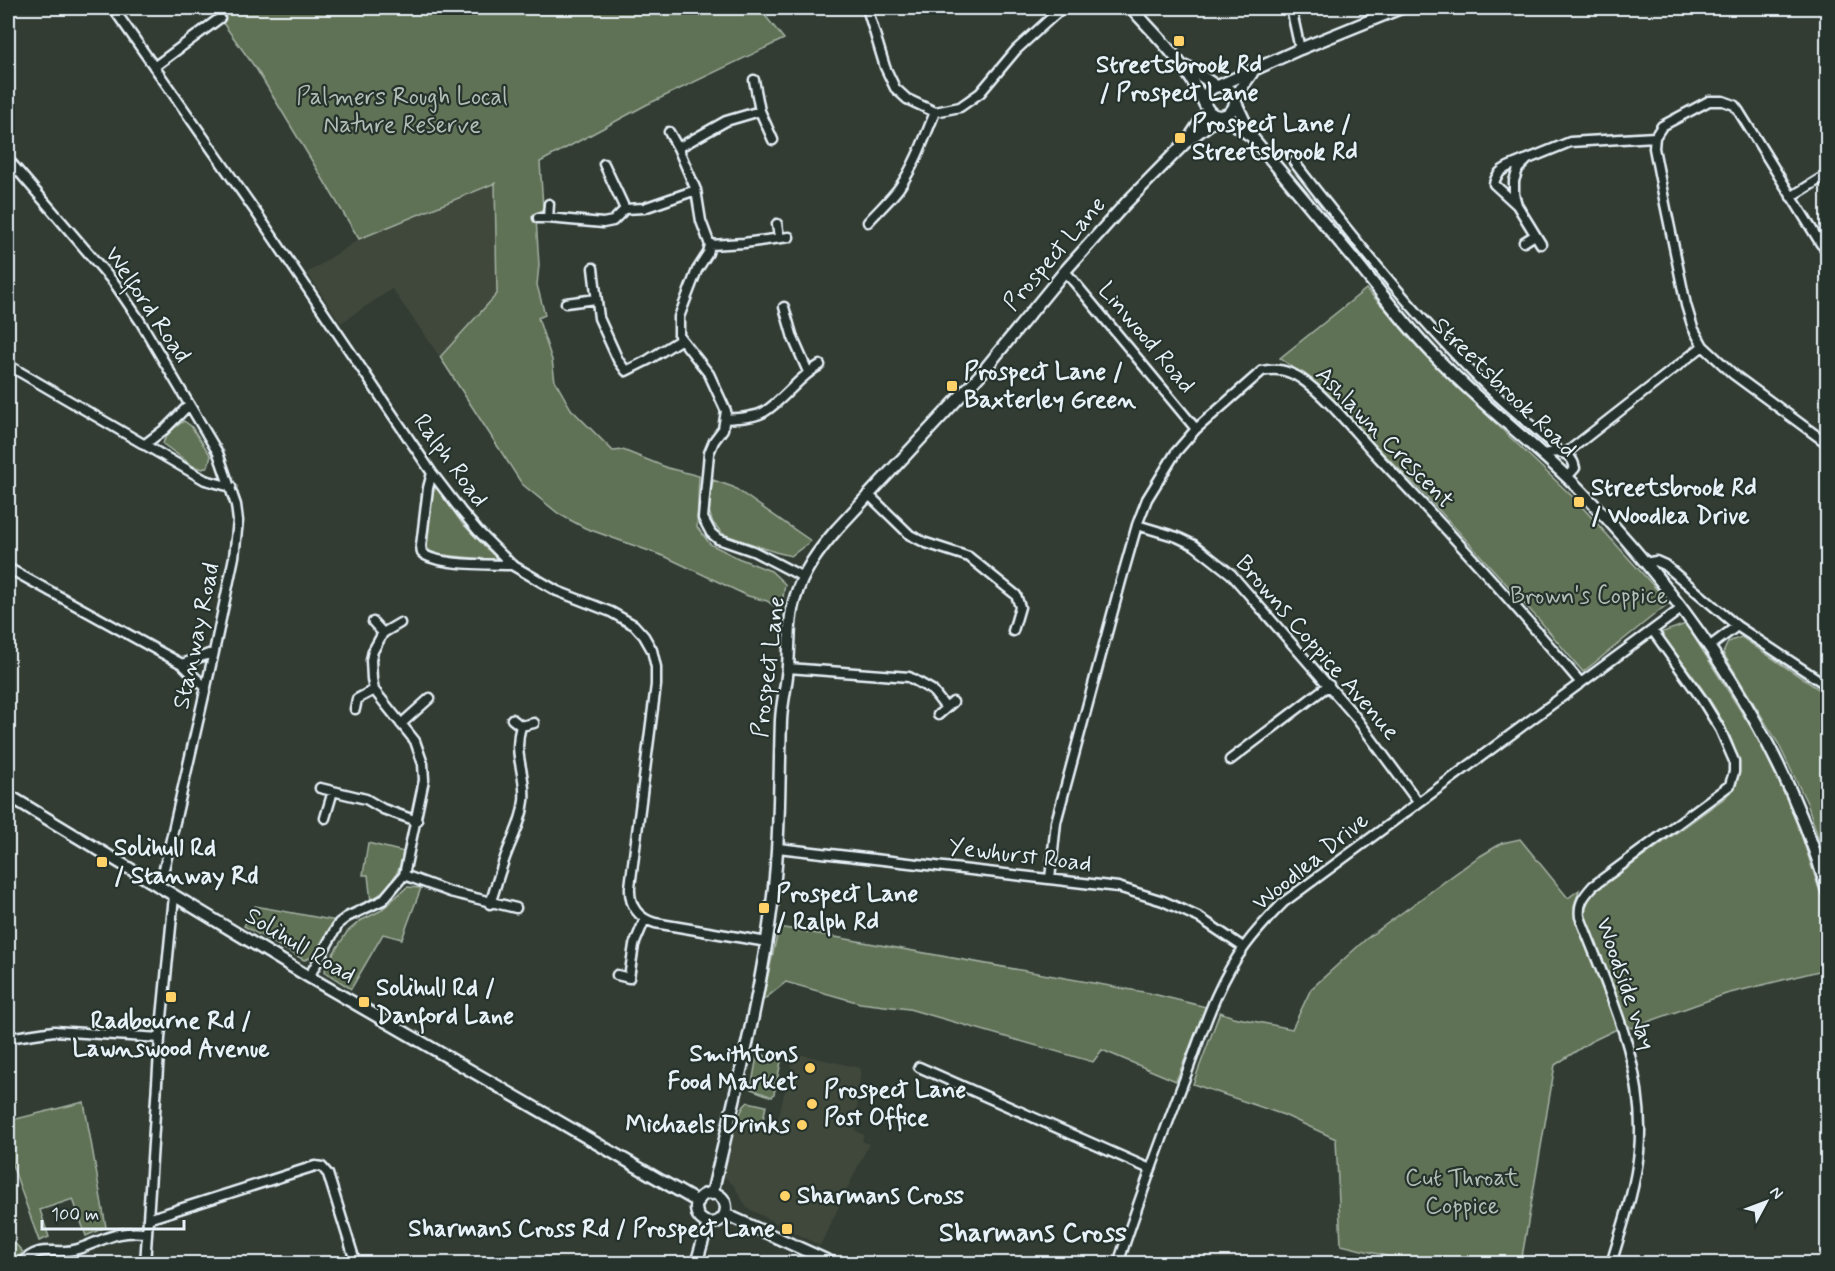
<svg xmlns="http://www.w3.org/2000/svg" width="1835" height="1271" viewBox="0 0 1835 1271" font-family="Mynerve,sans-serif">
<rect width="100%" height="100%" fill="#323c33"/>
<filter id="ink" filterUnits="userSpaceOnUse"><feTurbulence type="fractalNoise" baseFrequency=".0167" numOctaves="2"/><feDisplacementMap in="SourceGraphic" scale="12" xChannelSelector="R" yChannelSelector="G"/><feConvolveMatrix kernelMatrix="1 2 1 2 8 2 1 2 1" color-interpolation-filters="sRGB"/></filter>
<g filter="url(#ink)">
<!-- built -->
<path fill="#40463a" d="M495,182L497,294L440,357L392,289L341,323L307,273L359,239Z
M794,1053L861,1068L855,1130L864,1135L862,1141L869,1144L820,1246L747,1208L734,1186L724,1176L738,1118L776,1127Z"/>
<!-- green -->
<path fill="#617254" stroke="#a4b2a6" stroke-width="1.5" d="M212,8H759L784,39L646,105L540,162L543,207L541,212L537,214L536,218L539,265L537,285L545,315L538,318L552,360L555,381L571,409L613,451L623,450L668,468L699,476L697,527L710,544L738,558L771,571L785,584L781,611L767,601L748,596L666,557L585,528L559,514L522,484L440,357L497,294L495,183L359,239L257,70Z
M1366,289L1467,396L1574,498L1669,603L1583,672L1540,621L1427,497L1310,380L1280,358Z
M184,421L191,426L211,456L208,466L203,469L193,466L163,444C165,434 176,426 184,421Z
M713,480L733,487L811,541L791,556L775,552L723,534L713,523L708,508Z
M437,487L461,522L497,559L493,560L433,554L427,548L432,492Z
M1686,624L1761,743L1797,822L1822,898L1827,928V969L1726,994L1631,1028L1626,1023L1583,913V905L1589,896L1726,797C1730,789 1737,780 1738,772C1742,733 1683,663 1660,633Z
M1741,637L1827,695V865L1807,803L1778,743L1723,653L1728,642Z
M1520,839L1568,898L1579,890L1575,906L1576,916L1617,1029L1590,1042L1555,1065L1521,1263H1415L1341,1245L1336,1139L1284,1115L1193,1084L1220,1012L1233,1017L1292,1029L1311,989L1366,939L1477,858L1502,843Z
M368,843L404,852C398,877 390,886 371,902L368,875H363Z
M407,887L421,888L402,939L383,934L351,989L325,972L326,965L347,932L360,921L380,911Z
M255,906L337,921C329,933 319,958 304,960L244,926Z
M779,927L1149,993L1206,1007L1176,1081L1102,1050L1093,1062L909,1009L860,1003L786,982L762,1001Z
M759,1054L778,1059L781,1062L774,1094L772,1097L751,1089L757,1056Z
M84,1102L106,1227L86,1236L73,1199L40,1210L49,1237L39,1241L8,1153V1121Z
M748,1102L766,1106L762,1124L738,1118L744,1106Z
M8,1236L23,1252L14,1263H8Z"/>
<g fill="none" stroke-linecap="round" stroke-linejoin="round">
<defs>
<path id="minor" d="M113,8L260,218L432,473L461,511L478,531L512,565L557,591L611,612L634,625L644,636L652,650L656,667V685L630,887C629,905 638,918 655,923L767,942
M867,8L885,67L895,88L907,99L935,112L960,107L980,93L1016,50L1062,8
M1291,8L1300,49
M154,67L220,18
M754,80L760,111
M669,132L678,148L726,121L760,111L773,140
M1655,137L1654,148L1665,204L1686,305L1693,328L1703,346L1733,374L1828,444
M678,148L696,190L701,221L710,245L708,253L697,270L679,317V336L709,374L726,411L723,429L714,441L709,453L703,518L711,533L718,539L753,551L803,577
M8,159L115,284L140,321L218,453L236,505L238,521L234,557L214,652L166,861L159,887
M1294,162C1351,236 1410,309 1475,375C1500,400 1528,422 1554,446L1558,451
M1791,197L1828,174
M549,204L548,218L603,223L613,221L625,209L604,164
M1517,205L1494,184C1497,168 1511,166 1525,160
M625,209L644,208L696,190
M538,218H548
M868,222C878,211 890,200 899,188C915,165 925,137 935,112
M777,224L779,237
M1524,242L1535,235
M1541,244L1517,205L1514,194V181L1518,169L1528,159L1570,142L1655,137L1662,126L1709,101H1723L1734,105L1738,110L1821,244L1828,251
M710,245L744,243L789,237
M593,268L599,318L618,360L626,371L648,360L680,340
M1065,271L1196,429
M566,303L596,299
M784,307L793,338L808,372
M8,365L205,480L231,487
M726,419C738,418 753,418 764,412C785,399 798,377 820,365
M144,445L165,429L189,405
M1566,453L1703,346
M1542,454C1558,451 1571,450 1575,468L1567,477
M432,473L428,488L421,546L422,553C438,566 490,564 512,565
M869,495L910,535L926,543L969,557L1016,595L1020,607L1013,631
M1137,525L1177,537L1194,545L1231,574L1354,715L1418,802
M1645,563L1656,561L1665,565L1737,626L1828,686
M8,568L182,664L206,688
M373,622L383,633
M1709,647L1737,626
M182,664L214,652
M788,668L909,677L932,690L946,708
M355,709L357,699L374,690
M938,715L953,702
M512,719L521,726L534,723
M401,724L430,698
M1230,760L1329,685
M320,788L366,799L383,809L417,821
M325,818L333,791
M778,848L1118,887L1163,901L1200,918L1243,947
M404,875L450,892L516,908
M1050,879L1056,822L1121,581L1137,525L1147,499L1176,452L1196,429L1262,371C1277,368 1287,370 1300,378C1327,396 1357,435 1380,459C1449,531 1516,606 1581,683
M490,904C496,886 501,867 508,850C515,833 522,819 524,801C527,775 512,755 521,726
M617,975L629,978L634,945L645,919
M309,977L339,923L347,917L383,900L404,875L424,780L423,764L415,741L374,690L372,679L371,660L373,651L383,633L400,623
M8,1038L54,1031L160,1038
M919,1067L1150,1169
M148,1219L315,1166L322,1167L328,1174L356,1264
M21,1264C40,1242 56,1256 78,1249C105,1240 115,1230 146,1233
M145,1264L160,1038L174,896
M1118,1264C1138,1203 1160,1143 1183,1083C1201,1037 1215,986 1245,946C1257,930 1270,916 1284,902L1681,609
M1611,1264C1622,1227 1635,1190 1639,1152C1647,1069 1609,992 1580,917C1578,903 1584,896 1593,886L1730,785L1734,772V761L1720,729L1701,698L1653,631"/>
<path id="tertiary" d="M1220,85L1300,49L1401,8
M1235,97L1252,73
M1192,134L1208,110
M8,795L309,977L698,1202
M696 1208a15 15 0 1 1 30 0a15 15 0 1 1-30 0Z
M712,1194C735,1095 761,997 773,896C780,838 779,778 781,720C782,701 787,684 788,666C790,643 788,619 795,598C803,571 819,550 837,529L980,375L1065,271L1126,203L1187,141L1219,117
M725,1214L835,1264
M696,1264L708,1223"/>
<path id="secondary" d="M1131,8C1159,38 1188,66 1205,105
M1188,67L1216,86
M1205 101a15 15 0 1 1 30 0a15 15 0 1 1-30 0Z
M1236,103L1252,137C1287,179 1322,221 1357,263C1382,294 1407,327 1435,356C1480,404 1534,443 1580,490C1690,603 1784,740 1828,893
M1224,117L1252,137"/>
</defs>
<!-- minor casing -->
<use href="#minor" stroke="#e8f1f8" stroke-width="13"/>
<!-- tertiary casing -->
<use href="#tertiary" stroke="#e8f1f8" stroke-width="15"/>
<!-- secondary casing -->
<use href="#secondary" stroke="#e8f1f8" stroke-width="15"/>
<!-- minor -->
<use href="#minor" stroke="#26332d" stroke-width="8"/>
<!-- tertiary -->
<use href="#tertiary" stroke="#26332d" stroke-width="10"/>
<!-- secondary -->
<use href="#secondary" stroke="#26332d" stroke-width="10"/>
</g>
</g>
<!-- markers -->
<g fill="#ffd166" stroke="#26332d" stroke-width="2">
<rect x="1173" y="35" width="12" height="12" rx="3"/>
<rect x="1174" y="132" width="12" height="12" rx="3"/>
<rect x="946" y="380" width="12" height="12" rx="3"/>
<rect x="1573" y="496" width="12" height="12" rx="3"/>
<rect x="96" y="856" width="12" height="12" rx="3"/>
<rect x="758" y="902" width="12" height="12" rx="3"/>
<rect x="165" y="991" width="12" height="12" rx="3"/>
<rect x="358" y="996" width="12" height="12" rx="3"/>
<circle cx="810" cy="1068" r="6"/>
<circle cx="812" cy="1104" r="6"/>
<circle cx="802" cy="1125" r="6"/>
<circle cx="785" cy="1196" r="6"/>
<rect x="781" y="1223" width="12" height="12" rx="3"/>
</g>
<g text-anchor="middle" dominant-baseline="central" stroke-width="4.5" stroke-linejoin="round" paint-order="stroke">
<!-- poi labels -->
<g font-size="24" font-weight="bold" fill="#e8f1f8" stroke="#26332d" text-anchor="start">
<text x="1179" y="65" text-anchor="middle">Streetsbrook Rd<tspan x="1179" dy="28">/ Prospect Lane</tspan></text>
<text x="1192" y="124">Prospect Lane /<tspan x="1192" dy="28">Streetsbrook Rd</tspan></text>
<text x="964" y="372">Prospect Lane /<tspan x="964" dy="28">Baxterley Green</tspan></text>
<text x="1591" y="488">Streetsbrook Rd<tspan x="1591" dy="28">/ Woodlea Drive</tspan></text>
<text x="114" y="848">Solihull Rd<tspan x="114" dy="28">/ Stanway Rd</tspan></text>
<text x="776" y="894">Prospect Lane<tspan x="776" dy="28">/ Ralph Rd</tspan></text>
<text x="376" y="988">Solihull Rd /<tspan x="376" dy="28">Danford Lane</tspan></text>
<text x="171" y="1021" text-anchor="middle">Radbourne Rd /<tspan x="171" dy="28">Lawnswood Avenue</tspan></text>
<text x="798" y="1054" text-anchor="end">Smithtons<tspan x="798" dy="28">Food Market</tspan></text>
<text x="824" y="1090">Prospect Lane<tspan x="824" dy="28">Post Office</tspan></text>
<text x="790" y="1125" text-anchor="end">Michaels Drinks</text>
<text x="797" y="1196">Sharmans Cross</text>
<text x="775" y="1229" text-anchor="end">Sharmans Cross Rd / Prospect Lane</text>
</g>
<!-- park labels -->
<g font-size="24" fill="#b2beb6" stroke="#26332d">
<text x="402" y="97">Palmers Rough Local<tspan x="402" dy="28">Nature Reserve</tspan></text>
<text x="1589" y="596">Brown's Coppice</text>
<text x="1462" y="1178">Cut Throat<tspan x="1462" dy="28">Coppice</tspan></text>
</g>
<!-- street labels -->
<g font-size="24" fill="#e8f1f8" stroke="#26332d">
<text transform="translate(1055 254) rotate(-49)">Prospect Lane</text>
<text transform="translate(147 305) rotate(56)">Welford Road</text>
<text transform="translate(1146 338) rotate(50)">Linwood Road</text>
<text transform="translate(1504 388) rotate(44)">Streetsbrook Road</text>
<text transform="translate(1384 438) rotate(46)">Ashlawn Crescent</text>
<text transform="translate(450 461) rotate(54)">Ralph Road</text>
<text transform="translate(197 636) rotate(-78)">Stanway Road</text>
<text transform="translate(1317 648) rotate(49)">Browns Coppice Avenue</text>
<text transform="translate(769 667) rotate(-83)">Prospect Lane</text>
<text transform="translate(1020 856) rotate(7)">Yewhurst Road</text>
<text transform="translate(1311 862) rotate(-39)">Woodlea Drive</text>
<text transform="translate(300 946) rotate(31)">Solihull Road</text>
<text transform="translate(1625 984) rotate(71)">Woodside Way</text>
</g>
<!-- quarter labels -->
<g font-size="27" font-weight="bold" fill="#e8f1f8" stroke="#26332d">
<text x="1033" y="1233">Sharmans Cross</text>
</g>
</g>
<!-- margin -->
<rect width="1835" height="1271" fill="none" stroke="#26332d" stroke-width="30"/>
<rect x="15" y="15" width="1805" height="1241" fill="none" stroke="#e8f1f8" stroke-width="2" filter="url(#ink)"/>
<!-- north arrow -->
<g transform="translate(1766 1202) rotate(49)" stroke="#26332d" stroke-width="4.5" paint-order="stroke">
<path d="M0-4.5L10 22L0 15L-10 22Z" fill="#e8f1f8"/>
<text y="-9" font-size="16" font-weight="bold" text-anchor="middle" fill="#e8f1f8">N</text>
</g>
<!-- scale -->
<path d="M42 1220v9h142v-9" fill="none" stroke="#e8f1f8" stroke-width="3"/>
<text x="51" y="1220" font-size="18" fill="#e8f1f8" stroke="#26332d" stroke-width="4.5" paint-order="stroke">100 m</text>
</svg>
